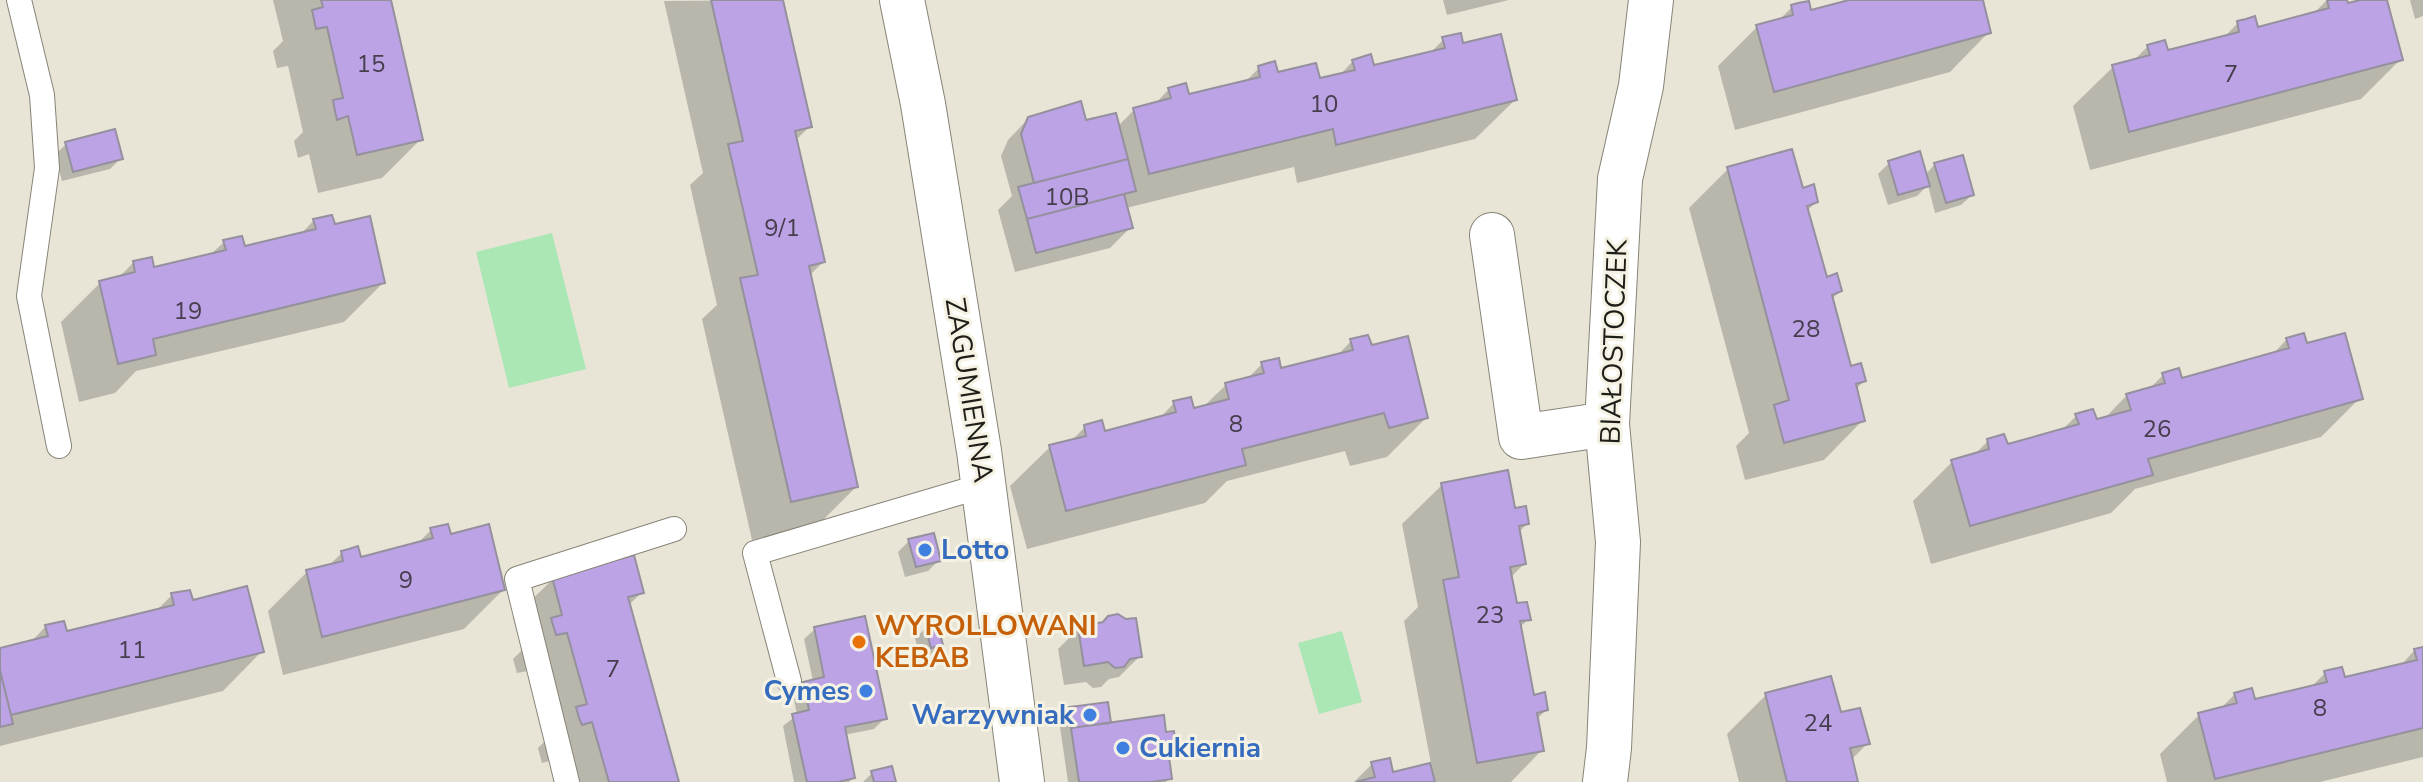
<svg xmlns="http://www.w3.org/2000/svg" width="2423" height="782" viewBox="0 0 2423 782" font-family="'Nunito Sans',sans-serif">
<rect width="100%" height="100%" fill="#e8e5d7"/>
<!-- green -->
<path fill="#abe6b5" d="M552,233L586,369L509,388L476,252Z
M1342,631L1362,702L1319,714L1298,643Z"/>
<!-- shadow -->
<path fill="#0003" d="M273,0H389L421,139L382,178L318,193L309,154L298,158L294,141L303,132L288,66L277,68L273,51L283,41Z
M781,0L810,126L795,141L823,262L809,276L856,487L817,526L752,540L702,319L717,305L690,185L703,173L664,1Z
M1443,0H1509L1447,15Z
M1857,0H1981L1989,32L1950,72L1735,130L1718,66L1757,27L1777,22L1792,7L1810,13Z
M2327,0H2344L2346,6L2368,0H2385L2400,60L2361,99L2090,170L2073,106L2113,67L2133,61L2148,46L2166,53L2223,38L2238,23L2256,29L2313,14Z
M2410,0H2423V16L2415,19Z
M1444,39L1462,46L1515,100L1475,139L1297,183L1294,167L1126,208L1131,227L1110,248L1015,272L998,210L1012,196L1001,156L1008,140L1029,118L1118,126L1134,110L1154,105L1169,89L1188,96L1244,83L1259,68L1277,74L1319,81L1339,76L1353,61L1372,68L1429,54Z
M66,144L121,158L110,169L62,181L55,155Z
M1889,163L1925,175L1935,164L1972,195L1961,205L1935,213L1928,185L1917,196L1888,205L1878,174Z
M1728,169L1801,190L1816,202L1807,211L1825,279L1840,291L1831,300L1850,369L1864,381L1855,390L1863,420L1824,460L1745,480L1736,446L1749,433L1689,208Z
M314,220L334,227L383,283L344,322L136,371L115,393L79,402L61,322L100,283L117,279L134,262L153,270L209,256L224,242L244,248L300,235Z
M2287,339L2306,345L2360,398L2321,437L2135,489L2111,513L1931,564L1913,501L1952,462L1972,457L1988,441L2006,447L2061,431L2076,416L2096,421L2104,419L2127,395L2148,390L2163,375L2181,381L2272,355Z
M1351,341L1370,348L1426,418L1387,457L1350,466L1345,451L1227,481L1205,503L1027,549L1010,486L1050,447L1070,442L1085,427L1103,433L1159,419L1174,403L1193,410L1203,407L1226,385L1246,380L1262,364L1277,360L1280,371L1336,357Z
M1442,485L1514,511L1527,524L1518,533L1524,564L1510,578L1515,606L1529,619L1519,628L1532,697L1546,710L1537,719L1542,750L1511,782H1354L1372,764L1392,775L1431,764L1404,621L1418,607L1402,524Z
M431,530L503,590L464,629L283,675L268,611L307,572L327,567L342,553L359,559L417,544Z
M909,541L939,560L928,571L905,577L898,552Z
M553,579L642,592L628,606L677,782H559L553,760L542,763L538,748L547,739L528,671L517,673L513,659L522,650L513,618Z
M172,595L191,603L262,651L223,691L0,746V650L30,643L46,626L65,634L156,611Z
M926,628L941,644L930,655L920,658L915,638Z
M1079,628L1140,656L1119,677L1109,679L1101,687L1093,688L1086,682L1064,685L1058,649Z
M815,629L885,718L874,729L844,735L853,778L849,782H794L783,726L797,715L793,694L804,683L813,681L804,639Z
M2423,649V757L2320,782H2167L2160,754L2199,715L2220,709L2235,694L2254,701L2310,688L2325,673L2344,680L2400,666L2415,650Z
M1766,695L1839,715L1868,743L1851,760L1856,782H1739L1727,734Z
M1070,709L1110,725L1165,734L1174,747L1167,754L1170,778L1166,782H1068L1059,720Z
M872,773L894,782H863Z"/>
<!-- building -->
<path fill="#bca3e6" stroke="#95909d" stroke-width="2" d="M321,0H391L423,140L357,155L348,116L337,120L335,111L333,100L343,98L327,27L316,29L312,10L323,7Z
M711,0H783L812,127L795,131L825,262L809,266L858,487L791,502L740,278L758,275L728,144L743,141Z
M1849,0H1983L1991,33L1774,92L1756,25L1793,15L1791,5L1798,3L1809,1L1811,10Z
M2327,0H2347L2348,3L2360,0H2387L2403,60L2129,132L2112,65L2150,55L2147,45L2165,40L2168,50L2239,32L2237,21L2246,19L2255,16L2258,27L2329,8Z
M1461,33L1463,43L1501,34L1517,100L1336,145L1333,129L1149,174L1133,108L1171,98L1168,88L1186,83L1189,94L1260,77L1258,66L1275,61L1278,72L1316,63L1320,78L1355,70L1352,60L1371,54L1374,65L1445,48L1442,37Z
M1081,101L1086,120L1116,113L1128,159L1034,183L1021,134L1028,117Z
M115,129L123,159L73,172L65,142Z
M1792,149L1803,188L1814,184L1818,202L1807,206L1827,277L1837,273L1842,291L1832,295L1851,366L1861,363L1866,381L1856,384L1865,421L1784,443L1774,405L1789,400L1727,167Z
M1920,151L1930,186L1898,195L1888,161Z
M1963,155L1974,195L1946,203L1934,163Z
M1128,159L1136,191L1027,219L1018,187Z
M1124,194L1133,228L1036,253L1027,219Z
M332,215L335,224L370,216L385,283L153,339L156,355L118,364L99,281L135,272L133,261L152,257L154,267L226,250L223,240L242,236L245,246L316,229L313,219Z
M2304,333L2307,343L2345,333L2363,399L2148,459L2153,475L1970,526L1951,460L1989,449L1987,439L2004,434L2008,444L2079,424L2075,414L2093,409L2097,419L2131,410L2126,394L2165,383L2162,373L2179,368L2182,378L2289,348L2286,338Z
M1368,335L1372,345L1408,336L1428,418L1389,428L1384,413L1242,449L1246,465L1066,511L1049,445L1086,436L1084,425L1102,420L1105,431L1176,412L1173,401L1191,397L1194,408L1229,399L1225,383L1264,373L1261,362L1279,358L1281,368L1353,350L1350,339Z
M1508,470L1515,508L1526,506L1529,524L1519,526L1526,564L1510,567L1517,603L1527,602L1531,620L1520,621L1534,695L1545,692L1548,710L1537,713L1544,751L1477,763L1443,580L1459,577L1441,483Z
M448,524L451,534L489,524L505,590L322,637L306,570L343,561L341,551L349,549L358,546L361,557L433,538L430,528Z
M934,533L941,561L916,567L908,539Z
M634,555L644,593L628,597L679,782H609L592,722L582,725L579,718L576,707L587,704L567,633L556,635L551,618L562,615L552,577Z
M247,586L264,652L11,715L0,670V648L48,636L45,625L64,621L67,631L174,605L171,593L190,590L193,600Z
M1118,614L1126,619L1136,618L1142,657L1130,659L1124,667L1115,668L1108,662L1084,666L1078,627L1103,622L1108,616Z
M865,616L887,719L845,727L855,778L838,782H807L792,714L809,710L803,682L824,677L814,627Z
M937,623L943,645L931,648L925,626Z
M2423,647V728L2215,779L2198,713L2237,703L2234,693L2252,688L2255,699L2327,682L2324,671L2342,667L2345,677L2417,660L2414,649Z
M0,670L13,724L0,727Z
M1831,676L1841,712L1860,708L1870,744L1850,748L1858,782H1787L1765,693Z
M1108,702L1111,723L1071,728L1069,707Z
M1164,715L1166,732L1174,731L1176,748L1168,749L1172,779L1151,782H1079L1071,728Z
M1390,758L1393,772L1430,763L1435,782H1356L1375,777L1371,762Z
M892,766L896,782H874L871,771Z"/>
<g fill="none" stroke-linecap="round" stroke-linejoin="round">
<defs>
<path id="service" d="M19,0L42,95L47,168L29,296L59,446
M789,681L755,553L985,485
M567,782L517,579L674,529"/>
<path id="minor" d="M902,0L923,104L979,451L1022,782
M1492,235L1521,437L1607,424
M1605,782L1609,748L1618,542L1607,424L1620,179L1641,86L1651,0"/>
</defs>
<!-- service casing -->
<use href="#service" stroke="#878478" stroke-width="26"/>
<!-- minor casing -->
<use href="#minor" stroke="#878478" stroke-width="46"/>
<!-- service -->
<use href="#service" stroke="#fff" stroke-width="24"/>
<!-- minor -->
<use href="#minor" stroke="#fff" stroke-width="44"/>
</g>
<!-- markers -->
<g fill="#3f7fe0" stroke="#f5f2e4" stroke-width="3">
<circle cx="925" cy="550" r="8"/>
<circle cx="866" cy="691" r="8"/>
<circle cx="1090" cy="715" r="8"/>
<circle cx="1123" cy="748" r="8"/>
</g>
<circle fill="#e8710a" stroke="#f5f2e4" stroke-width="3" cx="859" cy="642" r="8"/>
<g text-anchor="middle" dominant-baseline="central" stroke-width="6" stroke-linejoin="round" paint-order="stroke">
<!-- number labels -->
<g font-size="24" fill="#463e4c">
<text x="371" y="64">15</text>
<text x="2231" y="74">7</text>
<text x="1324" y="104">10</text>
<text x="1067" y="197">10B</text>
<text x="782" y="228">9/1</text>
<text x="188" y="311">19</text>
<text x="1806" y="329">28</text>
<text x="1236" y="424">8</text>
<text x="2157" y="429">26</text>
<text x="406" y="580">9</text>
<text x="1490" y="615">23</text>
<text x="132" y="650">11</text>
<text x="613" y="669">7</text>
<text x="2320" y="708">8</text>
<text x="1818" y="723">24</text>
</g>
<!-- street labels -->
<g font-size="28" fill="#1e1d18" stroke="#f5f2e4">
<text transform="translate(1614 342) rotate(-88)">BIAŁOSTOCZEK</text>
<text transform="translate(969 390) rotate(81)">ZAGUMIENNA</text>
</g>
<!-- shop labels -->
<g font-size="28" font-weight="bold" fill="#366cbe" stroke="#f5f2e4" text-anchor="start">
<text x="941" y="550">Lotto</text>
<text x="850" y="691" text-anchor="end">Cymes</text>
<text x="1074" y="715" text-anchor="end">Warzywniak</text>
<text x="1139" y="748">Cukiernia</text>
</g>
<!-- food labels -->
<g font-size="28" font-weight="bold" fill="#c56008" stroke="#f5f2e4" text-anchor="start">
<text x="875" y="626">WYROLLOWANI<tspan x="875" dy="32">KEBAB</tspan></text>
</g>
</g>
</svg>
